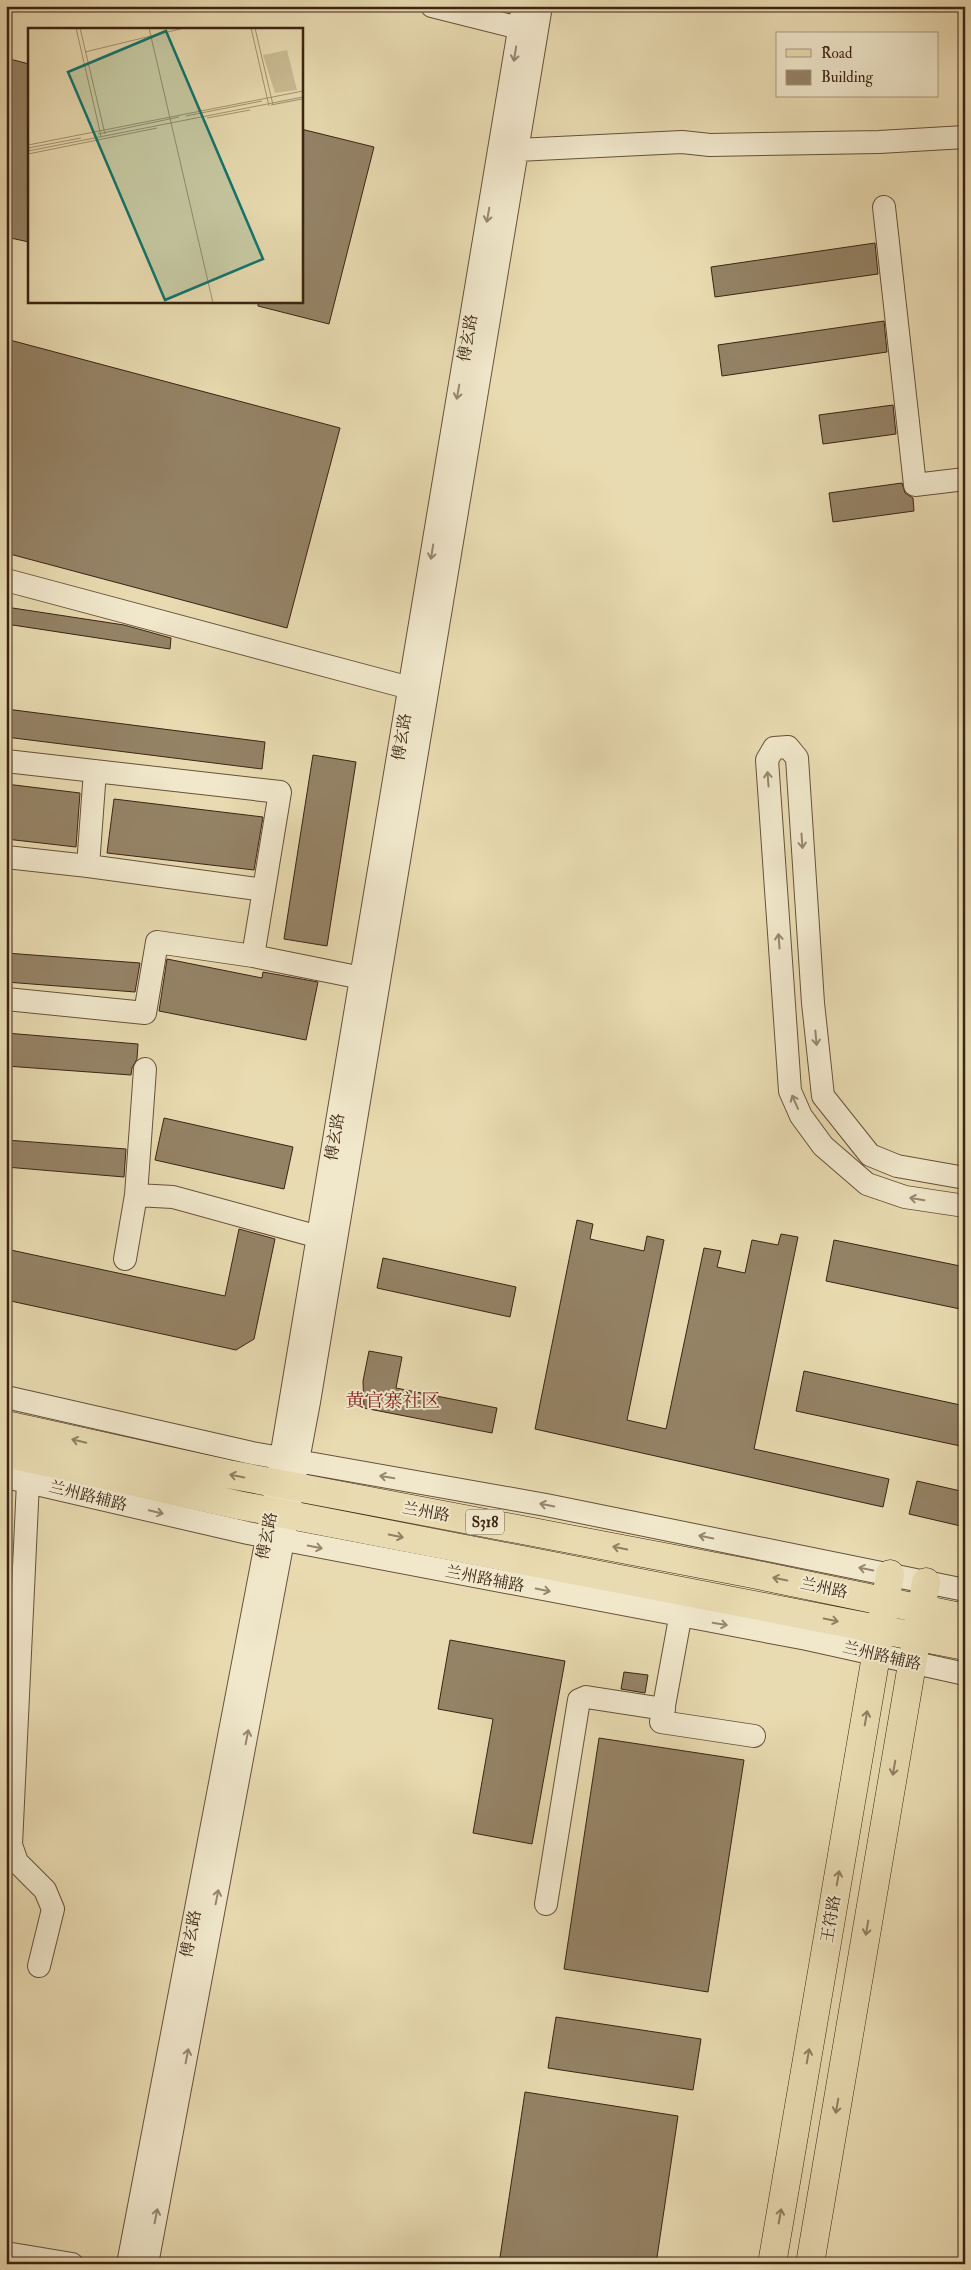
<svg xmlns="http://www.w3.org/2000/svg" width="971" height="2270" viewBox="0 0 971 2270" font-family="'IM FELL Double Pica','Noto Serif SC',serif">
<rect width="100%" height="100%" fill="#e9dbb1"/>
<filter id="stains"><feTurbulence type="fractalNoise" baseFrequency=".004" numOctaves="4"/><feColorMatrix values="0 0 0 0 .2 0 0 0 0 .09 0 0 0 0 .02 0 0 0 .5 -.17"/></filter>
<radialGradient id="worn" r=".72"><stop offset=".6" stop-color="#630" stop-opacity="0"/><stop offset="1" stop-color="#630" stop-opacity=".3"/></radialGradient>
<!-- building -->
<path fill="#958366" stroke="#3b2314" d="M6,58L29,64V242L6,237Z
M301,129L374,147L329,324L258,306V301H301Z
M875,243L878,274L715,297L711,267Z
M884,321L887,352L722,376L718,345Z
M6,339L340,428L287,628L6,553Z
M893,405L896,434L823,444L819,415Z
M902,483L905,493L913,498L914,511L833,522L829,493Z
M6,607L124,625L171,638L170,649L6,624Z
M6,709L265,742L262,769L6,737Z
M313,755L356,762L327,946L284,939Z
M6,784L80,793L76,847L6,839Z
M114,799L263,817L254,870L107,853Z
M6,953L140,963L135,992L6,982Z
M167,959L262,978L263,972L318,982L306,1040L159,1011Z
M6,1033L138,1044L137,1059L132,1068L131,1075L6,1066Z
M164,1118L293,1147L284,1189L155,1160Z
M6,1140L126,1149L124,1177L6,1167Z
M577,1220L593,1224L590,1239L644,1251L647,1236L664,1240L627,1420L666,1429L704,1248L721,1251L717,1267L745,1273L752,1240L778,1245L781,1234L798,1237L754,1449L889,1479L883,1507L535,1429Z
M239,1229L275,1239L254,1339L236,1350L6,1300V1249L225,1296Z
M834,1240L965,1267V1310L826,1281Z
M383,1258L516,1287L510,1317L377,1288Z
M369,1351L402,1357L396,1388L497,1408L492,1433L364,1408L363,1381Z
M804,1371L965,1406V1447L796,1411Z
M917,1481L965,1492V1527L909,1514Z
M450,1640L565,1661L532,1844L473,1833L493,1719L438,1709Z
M624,1672L648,1675L645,1693L621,1689Z
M599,1738L744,1760L708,1992L564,1969Z
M556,2017L701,2039L693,2090L548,2068Z
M525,2092L678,2116L656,2264H499Z"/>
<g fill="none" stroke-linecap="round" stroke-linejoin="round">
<defs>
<path id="minor" d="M432,6L519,28
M517,150L682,142L710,145L879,142L965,137
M884,207L915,485L965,479
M6,580L410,688
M6,761L280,792L253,956
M95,771L88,866L264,890
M6,857L88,866
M6,999L145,1013L157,942L253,956L362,978
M965,1178L897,1166L870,1155L823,1096L813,1003L797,758L788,747L774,748L767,760L790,1091L801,1116L823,1146L867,1184L905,1197L965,1206
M136,1195L173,1197L319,1237
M125,1259L136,1195L145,1069
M6,1397L252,1453L546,1505L965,1590
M6,1477L248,1533L807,1639L965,1674
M28,1482L11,1845L17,1862L45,1890L53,1909L39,1966
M683,1602L661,1722L754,1736
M546,1904L579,1700L586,1697L664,1709
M6,2253L72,2264
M128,2264L272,1512L523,6
M147,2264L309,1402L541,6"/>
<path id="major" d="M6,1425L228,1474L748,1573L965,1618
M6,1453L238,1505L965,1646
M772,2264L890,1574
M810,2264L926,1582"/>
</defs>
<!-- minor casing -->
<use href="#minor" stroke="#66513b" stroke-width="24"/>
<!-- major casing -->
<use href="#major" stroke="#3b2314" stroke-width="29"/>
<!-- minor -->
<use href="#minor" stroke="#f1e8cc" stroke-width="22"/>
<!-- major -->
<use href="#major" stroke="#e9dbb1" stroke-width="28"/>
</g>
<!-- one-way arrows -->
<defs><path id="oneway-shaft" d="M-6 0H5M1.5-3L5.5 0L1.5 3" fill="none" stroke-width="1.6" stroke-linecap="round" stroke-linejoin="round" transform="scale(1.25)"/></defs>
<g stroke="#968670">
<use href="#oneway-shaft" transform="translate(515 54) rotate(99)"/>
<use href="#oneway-shaft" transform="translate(488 215) rotate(100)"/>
<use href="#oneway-shaft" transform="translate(458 392) rotate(100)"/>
<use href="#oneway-shaft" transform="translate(432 552) rotate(99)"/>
<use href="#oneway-shaft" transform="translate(768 779) rotate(-94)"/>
<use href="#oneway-shaft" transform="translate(802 841) rotate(86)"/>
<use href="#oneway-shaft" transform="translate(779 941) rotate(-94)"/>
<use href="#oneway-shaft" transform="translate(816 1038) rotate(85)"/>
<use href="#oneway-shaft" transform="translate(795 1102) rotate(-114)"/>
<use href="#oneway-shaft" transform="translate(917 1199) rotate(-171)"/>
<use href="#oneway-shaft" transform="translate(387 1477) rotate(-170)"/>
<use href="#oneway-shaft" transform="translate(547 1505) rotate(-169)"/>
<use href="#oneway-shaft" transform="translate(156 1512) rotate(13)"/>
<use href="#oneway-shaft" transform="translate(706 1537) rotate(-168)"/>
<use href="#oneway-shaft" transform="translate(315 1547) rotate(11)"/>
<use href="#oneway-shaft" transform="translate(866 1569) rotate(-169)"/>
<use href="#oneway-shaft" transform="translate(543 1590) rotate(11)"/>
<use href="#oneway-shaft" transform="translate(720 1624) rotate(10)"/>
<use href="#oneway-shaft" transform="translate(247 1737) rotate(-79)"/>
<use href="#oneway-shaft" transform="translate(217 1897) rotate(-79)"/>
<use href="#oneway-shaft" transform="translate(187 2056) rotate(-79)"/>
<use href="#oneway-shaft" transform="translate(156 2216) rotate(-79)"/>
</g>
<g stroke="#927f62">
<use href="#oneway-shaft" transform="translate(79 1441) rotate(-167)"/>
<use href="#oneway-shaft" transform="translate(237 1476) rotate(-169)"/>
<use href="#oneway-shaft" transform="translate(396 1536) rotate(11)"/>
<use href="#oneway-shaft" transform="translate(620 1548) rotate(-169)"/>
<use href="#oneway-shaft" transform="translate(780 1579) rotate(-168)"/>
<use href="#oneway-shaft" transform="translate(831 1620) rotate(11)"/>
<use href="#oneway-shaft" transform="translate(866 1718) rotate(-80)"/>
<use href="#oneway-shaft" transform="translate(894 1768) rotate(100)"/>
<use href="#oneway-shaft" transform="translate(838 1878) rotate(-80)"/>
<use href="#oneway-shaft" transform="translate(867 1928) rotate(100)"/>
<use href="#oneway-shaft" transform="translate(808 2056) rotate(-80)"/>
<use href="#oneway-shaft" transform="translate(837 2106) rotate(100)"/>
<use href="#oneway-shaft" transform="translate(780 2216) rotate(-80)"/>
</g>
<g text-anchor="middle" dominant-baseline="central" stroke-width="4" stroke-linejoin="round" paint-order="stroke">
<!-- shield labels -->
<rect fill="#f1e8cc" stroke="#725e4b" stroke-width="1" x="466" y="1509.5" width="38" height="25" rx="4"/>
<g font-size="15" font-weight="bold" fill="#3b2314">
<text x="485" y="1522">S318</text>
</g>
<!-- street labels -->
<g font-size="16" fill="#3b2314" stroke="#f1e8cc">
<text transform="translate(468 338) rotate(-80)">傅玄路</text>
<text transform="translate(402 737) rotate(-81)">傅玄路</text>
<text transform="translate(335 1137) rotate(-81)">傅玄路</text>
<text transform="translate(88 1496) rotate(14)">兰州路辅路</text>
<text transform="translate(426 1512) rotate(10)">兰州路</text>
<text transform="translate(267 1536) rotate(-79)">傅玄路</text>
<text transform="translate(485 1579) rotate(11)">兰州路辅路</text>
<text transform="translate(824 1588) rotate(12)">兰州路</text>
<text transform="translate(882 1656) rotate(13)">兰州路辅路</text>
<text transform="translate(831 1919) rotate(-80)">王符路</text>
<text transform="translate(191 1934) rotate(-79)">傅玄路</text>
</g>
<!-- quarter labels -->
<g font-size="19" fill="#7a1f14" stroke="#f1e8cc">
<text x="393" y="1401">黄官寨社区</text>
</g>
</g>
<!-- overview -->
<g transform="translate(28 28)">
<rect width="275" height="275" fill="#e9dbb1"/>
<path d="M259,22L269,62L247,65L235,27Z" fill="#cbbc96"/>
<path fill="none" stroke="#a39172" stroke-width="1" d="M48,0L73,108M52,0L77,106M121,0L185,275M223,0L241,78M227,0L245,77M57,24L156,0M243,77L274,71M158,88L234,73M179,90L222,82M70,106L151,89M0,117L275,63M0,120L53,110M0,123L275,69M0,126L129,100"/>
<path fill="#0f766e" fill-opacity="0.15" stroke="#0f766e" stroke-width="2.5" d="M138,3L235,231L137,272L40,44Z"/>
<rect width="275" height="275" fill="none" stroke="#3b2314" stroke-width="2.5"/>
</g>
<!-- margin -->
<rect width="971" height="2270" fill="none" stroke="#e9dbb1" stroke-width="25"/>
<rect x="8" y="8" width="956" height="2255" fill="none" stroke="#3b2314" stroke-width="2.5"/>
<rect x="12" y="12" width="946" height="2245" fill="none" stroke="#3b2314"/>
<!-- legend -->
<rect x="776" y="32" width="162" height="65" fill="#f1e8cc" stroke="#a89982"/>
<rect x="786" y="49" width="25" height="8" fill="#e9dbb1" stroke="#a89982"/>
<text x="821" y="58" font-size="15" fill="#3b2314">Road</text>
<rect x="786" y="70" width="25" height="15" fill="#958366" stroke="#a89982"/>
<text x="821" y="82" font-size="15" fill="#3b2314">Building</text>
<rect width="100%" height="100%" filter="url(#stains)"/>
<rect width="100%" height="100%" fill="url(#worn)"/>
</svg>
